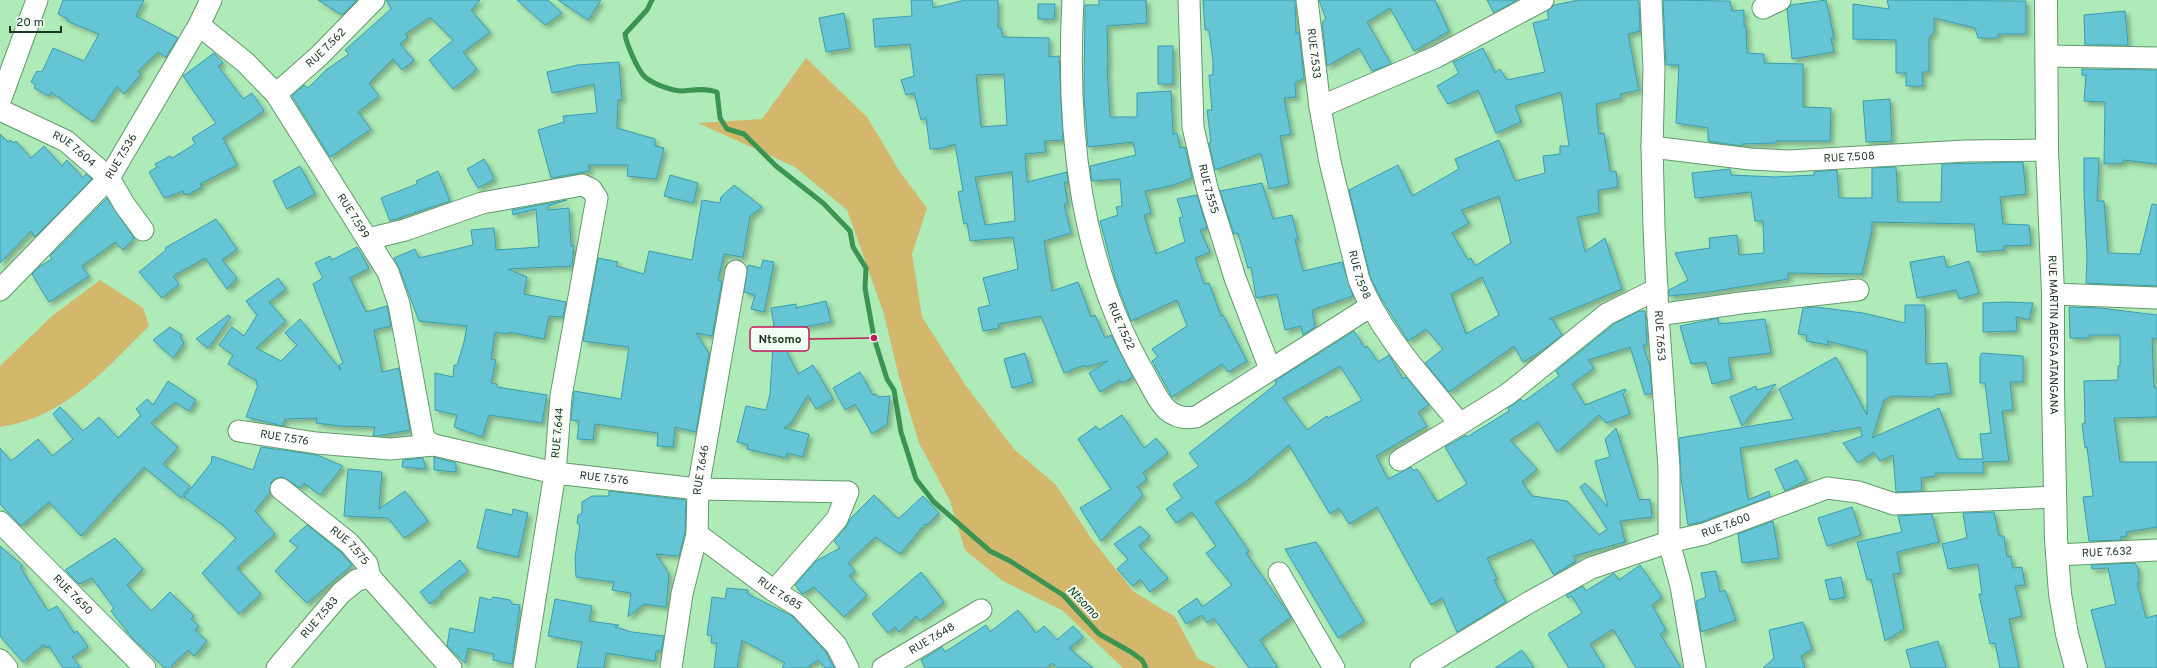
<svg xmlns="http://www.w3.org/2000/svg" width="2157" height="668" viewBox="0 0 2157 668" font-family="Overpass,sans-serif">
<defs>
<filter id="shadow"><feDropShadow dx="3.5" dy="3.5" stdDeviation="2" flood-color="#0004"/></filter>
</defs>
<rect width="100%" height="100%" fill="#aeebb8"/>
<!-- green -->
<path fill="#d3b76c" d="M806,58L867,117L900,172L927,208L912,254L922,317L966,386L1014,449L1056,485L1091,538L1133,591L1175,617L1198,659L1218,668H1123L1062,610L1003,581L965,550L950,501L919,443L899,377L884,314L847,210L795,167L698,123L762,119Z
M100,280L143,308L149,326C104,370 66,417 0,427V366L52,316Z"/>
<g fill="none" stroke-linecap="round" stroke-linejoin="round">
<!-- stream -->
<path stroke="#3c9453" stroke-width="5" d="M652,0L647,10L625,34C626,43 638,71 645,77C653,84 672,91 683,91C694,90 706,88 717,92L720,118L727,129L744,134L776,166L823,203L850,231L853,247L866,268L865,288L874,338L887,379L894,390L901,432L916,479L934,502L990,551L1010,561L1063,595L1099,634L1131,652L1142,660L1146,668"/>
</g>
<!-- building -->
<path fill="#66c5d5" stroke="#3a9dac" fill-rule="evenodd" filter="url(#shadow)" d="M63,0H144L136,16L178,38L166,57L158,52L138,71L141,74L124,94L117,86L93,122L51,92L49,96L34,88L36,85L31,82L37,71L42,72L53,48L84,61L99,34L67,21L68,19L58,14Z
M318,0H357L342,15Z
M386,0H480L471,10L490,32L463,52L477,69L453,89L429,60L453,40L431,18H429L405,34L408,37L400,44L414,60L402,70L393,59L369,83L379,96L358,112L371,129L330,157L292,96L304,85L308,88L326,70L349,54L345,50L391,9Z
M517,0H548L562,13L545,25Z
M558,0H601L588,20Z
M911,0H932L933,8L965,0H998V28H1001L1003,37L1049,38V57L1059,56L1063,140L1044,141L1046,152L1025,154L1027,182L1067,172L1068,182H1064L1068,203L1064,204L1071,233L1044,241L1052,291L1078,282L1091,317L1095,315L1105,338L1111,335L1133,377L1122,383L1120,380L1100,392L1089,373L1108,361L1085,367L1084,365L1064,373L1041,316L998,324L999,328L983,331L978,308L990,305L983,278L1018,269L1013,237L970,241L967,223L964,224L958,192L963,191L955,144L943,148L930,149L926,118L921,120L914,93L906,95L901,80L914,76L910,44L875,47L873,19L912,16ZM1004,74L1007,125L981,127L976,75ZM1012,172L1015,221L985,225L975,177Z
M1099,0H1146L1147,23L1107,26L1108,67H1107L1110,117H1137V93L1171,91L1173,134L1177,133L1180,148L1185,147L1192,178L1170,186L1145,191L1151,213L1144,215L1156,254L1185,242L1179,218L1183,217L1177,199L1197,195L1207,228L1200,230L1210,252L1195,258L1204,284L1209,283L1221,316L1223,315L1247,361L1228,372L1222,364L1172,397L1152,361L1158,357L1152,349L1187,326L1177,300L1131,321L1116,281L1100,221L1118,215L1116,207L1122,206L1120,179L1092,181L1090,166L1136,155L1133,142L1088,147L1084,96L1085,5H1099Z
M1203,0H1295L1296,34L1299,32L1304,78L1295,83L1296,97L1284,98L1291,134L1280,136L1289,184L1269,189L1261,153L1215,170L1209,143L1211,142L1207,110H1212L1209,75H1213V61L1209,30H1205Z
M1319,0H1435L1449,31L1414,51L1390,8L1367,22L1391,64L1372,71L1359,48L1327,66L1322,22L1326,19Z
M1487,0H1517L1494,13Z
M1579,0H1638L1639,5L1640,31L1628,34L1639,90L1620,94L1621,98L1596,104L1599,134L1604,133L1610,172L1616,171L1618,187L1598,190L1599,213L1577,217L1585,252L1605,238L1622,289L1549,319H1552L1562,335L1543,350L1523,362L1514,346L1449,392L1425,363L1443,349L1426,329L1408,341L1379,295L1370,276L1349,190L1398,165L1412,196L1459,169L1455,159L1499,140L1515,181L1545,173L1543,156L1560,154V146H1569L1561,92L1515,106L1521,122L1496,133L1478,90L1448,104L1437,86L1459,73L1453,62L1483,48L1495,73L1500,69L1507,80L1545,72L1533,23L1549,19L1547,12L1554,5ZM1499,196L1511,243L1475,266L1471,258L1468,260L1452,233L1469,223L1461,210ZM1482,277L1499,315L1466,334L1451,294Z
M1663,0L1730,1L1732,11L1744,10V26H1746L1747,53L1764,54V63L1803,64V107L1831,108L1830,141H1776V143L1742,144L1741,146L1708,141V128L1676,123L1679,65H1666Z
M1826,0L1834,38H1831L1834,52L1792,59L1787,9L1791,5Z
M1887,0L2026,1V34H1998V38H1978L1975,28L1934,18V32L1929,38V72H1922L1923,86H1906V73H1896V40L1853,39V4L1889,9Z
M1038,4H1055L1054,19H1038Z
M2125,11L2128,45H2085L2084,15Z
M844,13L850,48L826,52L819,18Z
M1158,46H1173V84H1158Z
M214,53L223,63L218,66L243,99L252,93L264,111L223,138L237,165L200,184L202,187L187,195L186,193L184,195L183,191L164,198L149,172L157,167L155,164L170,156L172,158L195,144L192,138L216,123L183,76Z
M619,62L622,100H618L617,128L655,139V146L664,148L656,179L627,176L628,165H588L590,171L551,178L538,130L564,122L563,116L597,113L594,84L552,93L547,72L578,65Z
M2082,69L2157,70V164L2123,160V163L2104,164L2105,102L2084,101L2086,75H2082Z
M1890,99L1892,141L1866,142L1863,101Z
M0,134L8,142L11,140L13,143L16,141L31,158L44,146L62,166L67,160L83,178L86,174L92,179L35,237L31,231L0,263Z
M2084,158H2099L2097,201H2104L2108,253L2140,254L2152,204L2157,205V286L2086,283L2087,257L2084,193Z
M484,159L493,175V180L478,188L467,169Z
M2023,162L2026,194L2000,197L2003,224L2029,225L2031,245L2003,246L2004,250L1977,252L1974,224L1872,222V230L1862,274L1788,273V279L1709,292L1669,296V290L1688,280L1675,253L1710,248L1709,238L1737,235L1739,255L1764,253L1763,221H1755L1751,192L1695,198L1692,173L1730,169L1731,175L1775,177L1814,175V172L1837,170L1839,198H1872V168L1896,167L1898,202H1941L1942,164Z
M300,166L315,194L287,209L273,181Z
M438,171L450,201L390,221L381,198L417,184L416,181Z
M670,175L698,183L693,203L664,196Z
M1262,183L1273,219L1292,215L1298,239H1295L1303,271L1342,262L1353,296L1312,310L1315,327L1303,335L1301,326L1285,330L1277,294L1256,298L1251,267L1248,268L1238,233L1234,234L1220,191Z
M734,185L762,207L750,216L743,257L724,254L718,280L722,281L712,336L696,333L709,353L696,432L675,427L673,447L657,446L658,433L595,424L593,440L577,439L579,421L571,420L574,391L621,399L629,347L583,341L598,258L618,262L616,266L644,274L649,251L692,260L702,200L720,203L721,197Z
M107,198L134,238L123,250L115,242L82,266L89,276L49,302L32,274L40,266L52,259L50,256Z
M567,200L548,206V210L569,208L571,246L574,245L572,266L508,269L527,277L524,294L566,302L563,317L549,316L544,339L509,332L508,334L495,332L491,359L496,360L491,383L497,384V387L547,395L542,423L489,415L482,437L454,427L457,415L435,410V373L453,377L454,365H457L464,342L467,326L419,321L399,268L394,258L415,249L419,258L473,245L471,230L494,228L496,250L539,247L536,209L513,215L512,210Z
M216,219L237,249L222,260L237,278L227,289L205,258L173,276L179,284L162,298L139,272L166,250L165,248Z
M357,247L369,268L350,278L366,312L387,306L391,326L374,330L382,372L399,368L410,430L377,436H373L375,427L340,426L316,423L317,418L285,419L283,426L246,417L258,385L256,384L257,381L228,364L233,355L219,345L232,327L244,336L257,315L246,301L278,278L286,289L269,302L286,321L256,348L281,361L297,345L285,333L300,319L341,370L339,365L343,363L313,284L323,278L315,263L330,256L332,260Z
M1944,256L1947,268L1969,261L1979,293L1959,299L1956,290L1917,298L1910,262Z
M763,260L774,262L764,312L751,309L755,295L744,292L748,265L761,268Z
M826,301L831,322L775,332L771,308L796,304V308Z
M1983,303L2007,302L2033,303L2029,320L2016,317L2017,331L1983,332Z
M1905,305H1925L1926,364L1947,363L1951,393L1934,395V397L1892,396L1884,400L1872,438L1939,408L1958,459H1983L1980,434L1991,433L1985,383H1980V356L1982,353L2023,356V382H2010L2013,410L2002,411L2009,461L1983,462V473H1935V476L1921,478L1922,491L1896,492L1893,455L1880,461L1874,452L1858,463L1843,443L1862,436L1860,427L1834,432L1833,430L1829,433L1740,448L1748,500L1769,491L1770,497L1701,522L1688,525L1681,478L1679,438L1793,419L1779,389L1836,357L1867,415V351L1827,341L1829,345L1806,341L1807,335L1798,334L1803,308L1816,307L1863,313L1905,323Z
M2069,307L2100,308L2157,315V339L2152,338L2154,388H2157V417L2114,418L2120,462H2157V527L2126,532L2127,536L2120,537L2122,540L2089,541L2083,497L2093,496L2087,447L2085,448L2082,424L2085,423L2084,381L2118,380V366H2120V335H2089V338H2070Z
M1639,311H1645L1647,345H1643L1650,367L1652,393L1645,395L1630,347L1588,360L1594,368L1572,384L1585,405L1625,389L1626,391L1623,394L1630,414L1606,423L1599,415L1557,452L1538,422L1510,440L1537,469L1522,482L1532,496L1567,501L1599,535L1607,529L1580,487L1585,483L1608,507L1595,461L1610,457L1605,439L1616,428L1639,500L1650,499L1652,517L1620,521L1625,542L1573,556L1576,561L1554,575L1532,539L1487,558L1497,579L1494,580L1506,602L1457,632L1442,598L1431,605L1377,507L1349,524L1339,508L1330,514L1289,445L1244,483L1215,502L1249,551L1246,553L1291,617L1260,640L1278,668H1249L1214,618L1207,623L1202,615L1186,624L1178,611L1197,598L1202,607L1232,585L1206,553L1216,546L1192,512L1176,523L1166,509L1182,498L1173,484L1199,466L1189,453L1276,384L1275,381L1354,331L1365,348L1367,346L1378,362L1389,355L1403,379L1406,377L1429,405L1418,412L1427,426L1376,456L1388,479L1411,467L1413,471L1417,469L1437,502L1467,484L1445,447L1466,435L1467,437L1509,411L1508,408L1521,399L1523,402L1559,376L1556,371L1614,324ZM1340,366L1362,400L1328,418L1327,416L1307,430L1283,398Z
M228,315L231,317L208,348L196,339Z
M1718,318L1719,324L1765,319L1771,353L1728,358L1732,379L1712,384L1706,362L1691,364L1680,326Z
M170,327L182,335L180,337L184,343L173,358L153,340Z
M773,345L784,346L798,374L813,365L833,399L816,409L808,395L791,423L784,428L809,434L803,457L787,453L786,458L747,449L748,445L737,442L746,406L766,410L770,394Z
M1025,353L1033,382L1012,388L1004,359Z
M860,372L873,395L876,394L878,397L890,396L887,424L872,434L855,404L845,410L833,388Z
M168,381L196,400L189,411L175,402L151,423L178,447L163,464L190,486L181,498L144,467L81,536L49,502L21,526L0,504V448L11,461L38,439L52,456L73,439L53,414L60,407L83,431L99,417L118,438L141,415L136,409L147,399L153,405Z
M1776,384L1742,426L1730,397L1756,386L1757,390Z
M1122,415L1144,448L1156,438L1168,453L1143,473L1147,479L1137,487L1143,495L1101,541L1080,508L1111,489L1078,439L1096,426L1099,430Z
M261,447L317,455L343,466L320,495L304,483L300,488L283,477L277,478L271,482L270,492L255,511L275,534L237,568L261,594L239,614L202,573L236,538L223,525L184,497L211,463L212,456L253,470Z
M434,457L456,463V472L434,470Z
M423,458L426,469L402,467L403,460Z
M1797,460L1807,480L1785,491L1775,469Z
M348,469L382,472L379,509L405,491L428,521L404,538L388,518L344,516Z
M609,491L686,500L685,532L679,556L656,554L669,574L666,607L644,604L628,617L631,593L612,590L614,582L576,577L575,557L580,526L577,523L578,515L582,513V502L592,496H609Z
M874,495L898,519L923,496L939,513L927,525L925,524L900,554L875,537L848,563L855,571L849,576L867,595L844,617L814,587L802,594L795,585L816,561L840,548L834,541L846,527L850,519Z
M1852,507L1861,535L1827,546L1818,518Z
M486,509L512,515L513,509L528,513L518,557L477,548Z
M1994,512L1999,536H2004L2007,557L2011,556L2013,568L2022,567L2025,585L2015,586L2022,616L2009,619L2019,668H2000L1995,643L1990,644L1979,594H1982L1978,564L1948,569L1942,544L1967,538L1963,513Z
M1932,514L1939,542L1897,552L1901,573L1893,574L1904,629L1885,641L1871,579L1867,580L1857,542L1902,532L1898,516Z
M1773,521L1779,558L1742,563L1738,534Z
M307,525L341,552L352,565L307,603L275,571L298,547L289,541Z
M1140,526L1150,536L1139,546L1168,578L1150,592L1140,579L1133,586L1117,569L1128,559L1114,544Z
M115,538L143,569L127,585L151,611L170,592L194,616L191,619L199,626L195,630L207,641L194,656L188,650L169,668H165L133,639L111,611L114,608L92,578L79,584L65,570Z
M1316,542L1364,621L1338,638L1285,549Z
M0,546L23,566L20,567L48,611L57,606L74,633L77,631L88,647L72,657L81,668H63L49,646L46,648L44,644L23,662L0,636Z
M460,560L468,571L441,592L442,594L430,604L420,592Z
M2135,563L2138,568L2139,583H2137L2146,618L2157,615V668H2106L2091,610L2116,604L2108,568L2092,569L2091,565Z
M1640,565L1662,597L1652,605L1666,630L1660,634L1681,668H1636L1613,629L1590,644L1605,668H1569L1548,634L1582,613L1572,596L1568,598L1566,595L1583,586L1586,591L1614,573L1619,580Z
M1716,571L1720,592L1725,590L1736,620L1701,632L1696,601L1706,597L1701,573Z
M921,572L944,602L920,621L916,616L899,632L895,627L888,633L872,614Z
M1841,577L1845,597L1830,600L1825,580Z
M727,588L748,590V594L792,616L826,652L834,668H825L818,660L806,668H782L785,663L742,640L737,668H714L717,643H711L712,636L707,635L712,597L725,599Z
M480,597L490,600L493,597L510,600L512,604L520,605L512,664L493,660L494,654L468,648L465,663L447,646L450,628L472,633L474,632Z
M555,599L592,606L589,621L619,625L615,627L632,632L664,636L661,651H656L655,661L606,653L604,668H577L582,642L548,636Z
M1018,610L1036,633L1044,626L1057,640L1073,626L1083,637L1069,648L1093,668H1058L1052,663L1046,668H925L921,660L942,647L945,652L986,625L990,632Z
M1803,622L1812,649L1801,656L1805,668H1763L1774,658L1769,630Z
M1938,641L1946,668H1911L1906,650Z
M1522,650L1534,668H1495Z"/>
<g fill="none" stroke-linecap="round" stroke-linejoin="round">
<defs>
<g id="minor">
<path id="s1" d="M1073,0C1066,128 1079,260 1144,373C1158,397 1164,422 1196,417L1371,306"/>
<path id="s2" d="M1189,0L1193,127L1207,188L1235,278L1270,369"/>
<path id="s3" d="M1307,0L1320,107"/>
<path id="s4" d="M1543,0L1436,57L1320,107L1330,162L1359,280C1381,335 1423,378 1460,424L1508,394L1607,314L1657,289"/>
<path id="s5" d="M1651,0L1654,69L1652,147L1654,227L1658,315L1669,468V542L1681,586L1695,668"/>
<path d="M1763,8L1780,0"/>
<path id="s6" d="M199,25L246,63L276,94L388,272L399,304L423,434L426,441L434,445"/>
<path d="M2048,56L2157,58"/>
<path id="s7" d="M276,94L319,56L374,0"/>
<path d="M0,101L37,0"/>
<path id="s8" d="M0,110L66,141L109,178L124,204L143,230"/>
<path id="s9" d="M1652,147L1750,159L1789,161L1965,151L2047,150"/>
<path d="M368,239L405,230L482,203L582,185L591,189L597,198L561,396L555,473L524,668"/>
<path id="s10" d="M0,290L109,178L199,25L211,0"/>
<path d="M2053,294L2157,298"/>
<path d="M1658,315L1741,303L1858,290"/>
<path id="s11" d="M239,431L316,443L390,449L434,445L555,473L698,489L848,492L837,519L774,591"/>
<path d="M1400,460L1460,424"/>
<path id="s12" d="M281,489L349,543L367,564L370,577L451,668"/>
<path id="s13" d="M0,522L145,668"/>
<path id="s14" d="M697,534L774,591L800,607L836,645L848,668"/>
<path id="s15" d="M2057,555L2157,550"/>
<path d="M1279,573L1334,668"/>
<path d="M0,660L7,668"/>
<path id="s16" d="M277,668L341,593L357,580L370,577"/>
<path id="s17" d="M671,668L682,594L697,534L698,489L736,271"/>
<path id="s18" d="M883,668L981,610"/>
<path id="s19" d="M1421,668L1528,603L1591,568L1669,542L1704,534L1827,488L1858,492L1894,504L2055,497"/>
</g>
<g id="secondary">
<path id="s20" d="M2046,0L2047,150L2053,294V392L2056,539L2060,594L2067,634L2076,668"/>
</g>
</defs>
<!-- minor casing -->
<use href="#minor" stroke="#619a6c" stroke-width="23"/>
<!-- secondary casing -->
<use href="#secondary" stroke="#619a6c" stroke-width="24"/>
<!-- minor -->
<use href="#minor" stroke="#fff" stroke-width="21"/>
<!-- secondary -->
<use href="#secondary" stroke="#fff" stroke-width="22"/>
</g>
<g text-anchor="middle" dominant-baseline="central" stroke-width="4" stroke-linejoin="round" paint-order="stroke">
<!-- street labels -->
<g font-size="11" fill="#1c3421" stroke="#f2fef4">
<text stroke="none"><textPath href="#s7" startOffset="68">RUE 7.562</textPath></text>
<text stroke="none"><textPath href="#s3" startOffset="54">RUE 7.533</textPath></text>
<text stroke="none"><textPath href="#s8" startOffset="84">RUE 7.604</textPath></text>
<text stroke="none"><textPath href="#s10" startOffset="181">RUE 7.536</textPath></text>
<text stroke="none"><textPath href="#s9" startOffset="198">RUE 7.508</textPath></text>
<text stroke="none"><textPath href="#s2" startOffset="191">RUE 7.555</textPath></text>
<text stroke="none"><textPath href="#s6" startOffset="248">RUE 7.599</textPath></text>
<text stroke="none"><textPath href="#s4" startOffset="420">RUE 7.598</textPath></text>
<text stroke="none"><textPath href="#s1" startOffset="333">RUE 7.522</textPath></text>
<text stroke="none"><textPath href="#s5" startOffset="336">RUE 7.653</textPath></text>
<text stroke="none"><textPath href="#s20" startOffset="335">RUE MARTIN ABEGA ATANGANA</textPath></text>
<text transform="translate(558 433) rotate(-85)">RUE 7.644</text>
<text stroke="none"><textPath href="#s11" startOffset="46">RUE 7.576</textPath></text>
<text stroke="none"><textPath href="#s17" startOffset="201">RUE 7.646</textPath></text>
<text stroke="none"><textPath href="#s11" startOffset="370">RUE 7.576</textPath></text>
<text stroke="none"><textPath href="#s19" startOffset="339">RUE 7.600</textPath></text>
<text stroke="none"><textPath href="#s12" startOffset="89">RUE 7.575</textPath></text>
<text stroke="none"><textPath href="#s15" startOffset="50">RUE 7.632</textPath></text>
<text stroke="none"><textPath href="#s14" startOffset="102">RUE 7.685</textPath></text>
<text stroke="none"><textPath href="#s13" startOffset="103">RUE 7.650</textPath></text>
<text stroke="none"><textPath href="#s16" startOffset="66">RUE 7.583</textPath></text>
<text stroke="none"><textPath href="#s18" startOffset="57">RUE 7.648</textPath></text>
</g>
<!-- water labels -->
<g font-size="12" font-style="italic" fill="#11401e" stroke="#f2fef4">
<text transform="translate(1083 603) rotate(46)">Ntsomo</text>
</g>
</g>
<!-- callouts -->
<path fill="none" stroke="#c2185b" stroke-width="1.5" d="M874 338L809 339"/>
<circle fill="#c2185b" stroke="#f2fef4" stroke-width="1.5" cx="874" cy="338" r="4"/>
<rect fill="#f2fef4" stroke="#c2185b" stroke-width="1.5" x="750" y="327" width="59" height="24" rx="4"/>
<g font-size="12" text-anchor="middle" font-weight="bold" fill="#1c3421">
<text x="780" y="343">Ntsomo</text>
</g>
<!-- scale -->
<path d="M10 26v6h51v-6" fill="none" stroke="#1c3421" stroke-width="2"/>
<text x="16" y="26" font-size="12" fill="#1c3421" stroke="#f2fef4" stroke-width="3" paint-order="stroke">20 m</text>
</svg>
